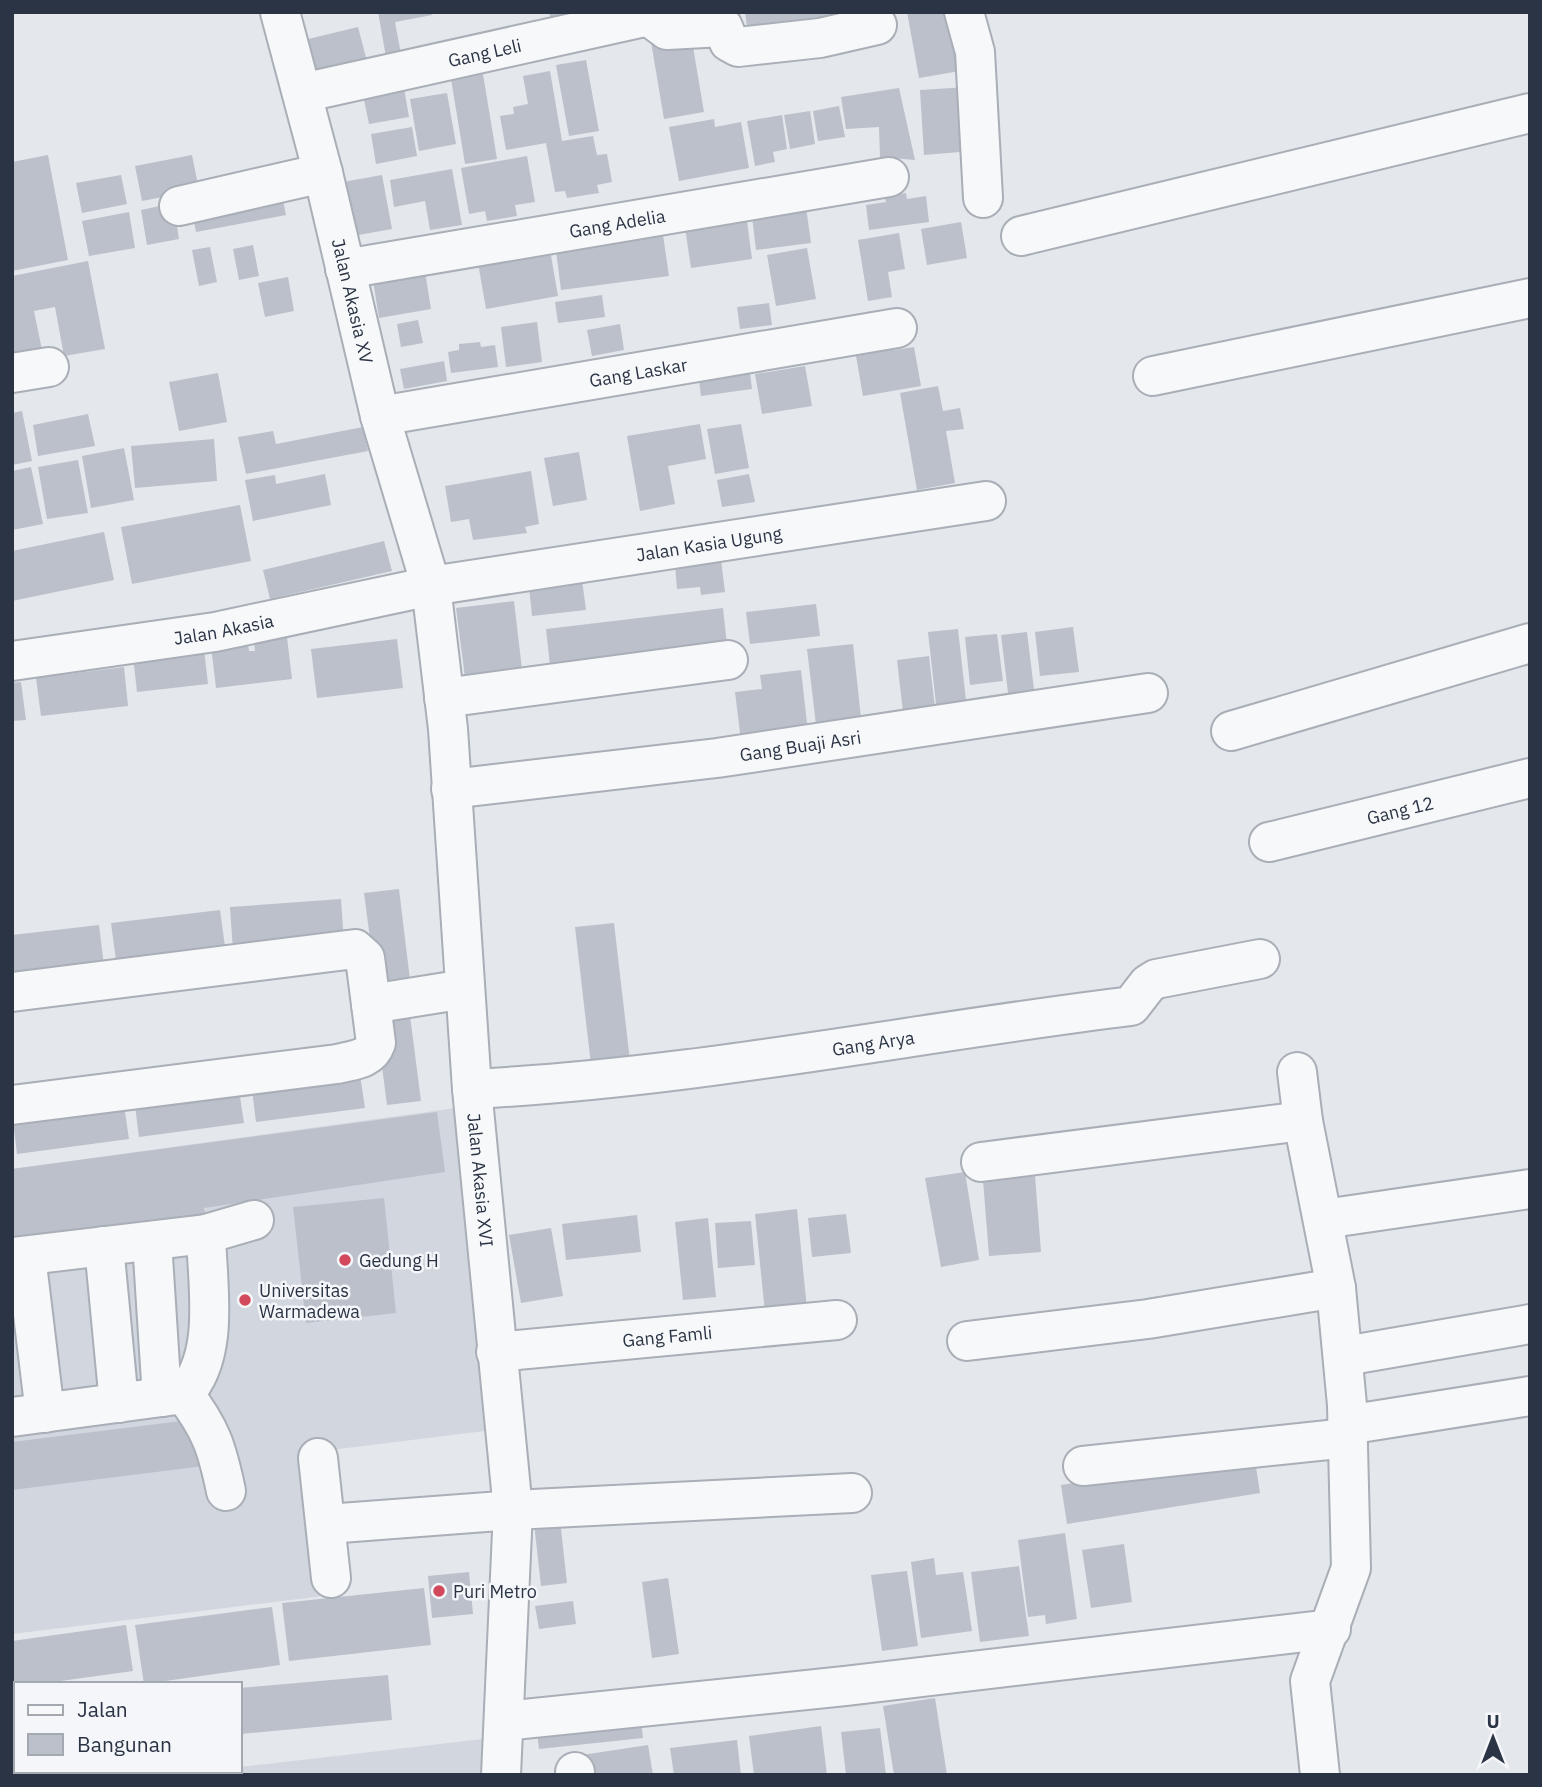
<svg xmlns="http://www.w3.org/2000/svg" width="1542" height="1787" viewBox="0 0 1542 1787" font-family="'IBM Plex Sans',sans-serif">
<rect width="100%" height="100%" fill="#e4e7ec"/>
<!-- built -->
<path fill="#d2d6de" d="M456,1108L493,1430L314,1452L331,1595L12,1634V1169Z
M492,1738L489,1775H172L240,1771V1767Z"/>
<!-- building -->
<path fill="#bbc0ca" d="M378,12H431L432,15L395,22L401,54L386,57Z
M549,12H589L551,20Z
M745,12H877L748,34Z
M907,12H956L966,70L919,78Z
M358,27L368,65L314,78L304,40Z
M691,35L704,112L664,119L651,42Z
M586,60L599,131L569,136L556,65Z
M550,71L562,141L593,136L597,155L607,154L612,182L597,185L599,193L567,198L565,191L555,192L546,143L506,150L500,116L514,114L513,107L528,104L523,76Z
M483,74L497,159L465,164L451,79Z
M967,87L972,151L924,155L920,90Z
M404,88L409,117L369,124L363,95Z
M899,88L915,160L880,157L879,127L846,129L841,97Z
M447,93L456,144L419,151L410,99Z
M839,106L845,137L818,141L813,111Z
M810,111L815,144L790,149L784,115Z
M782,115L787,149L773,152L775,162L755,166L747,121Z
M714,119L715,127L741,122L749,168L679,181L669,127Z
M412,127L417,156L376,164L371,134Z
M48,155L68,260L12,271V162Z
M192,155L199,190L142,201L135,166Z
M527,156L535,202L515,205L517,216L487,221L485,211L469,214L461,168Z
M452,169L462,225L430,230L425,201L394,207L390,180Z
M121,175L127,204L82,213L76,183Z
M382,175L392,229L353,236L343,182Z
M906,193L907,199L926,196L929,222L869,230L866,205L886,202L884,196Z
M282,195L286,215L196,232L192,212Z
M805,200L811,243L756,250L751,208Z
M173,203L179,239L147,245L141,210Z
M129,212L135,248L89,256L82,221Z
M746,213L752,259L691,268L684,221Z
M961,222L967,258L927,265L921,229Z
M662,228L669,276L561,290L554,235Z
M899,233L905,269L888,272L892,297L868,301L858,240Z
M549,244L558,296L486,309L477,257Z
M253,245L259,276L239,280L233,249Z
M210,247L217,282L199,286L192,250Z
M807,248L816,299L776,306L767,255Z
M423,259L431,309L379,318L371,268Z
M88,261L105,349L64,356L55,307L34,311L44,360L12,366V276Z
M288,277L294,311L265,317L258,283Z
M602,295L605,317L558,323L555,302Z
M769,303L772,325L740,329L737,307Z
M418,320L423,343L401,347L397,324Z
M537,322L542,362L506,367L501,327Z
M620,324L624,350L592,356L587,330Z
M480,342L481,347L495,345L498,367L451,373L448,352L459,350V344Z
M893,345L894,350L914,347L921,386L863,396L856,356L867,354L866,350Z
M444,361L447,381L404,389L400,369Z
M749,365L752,389L701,396L698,372Z
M805,366L812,406L762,414L755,374Z
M218,373L227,422L179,431L169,382Z
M938,386L943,411L960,408L964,429L946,431L955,483L917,490L900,393Z
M22,411L32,461L12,465V413Z
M88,414L95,446L38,456L33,425Z
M700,424L706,459L668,466L675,504L640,511L627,436Z
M741,424L749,468L715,474L707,429Z
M363,427L368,451L246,474L238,437L273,431L276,444Z
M214,439L217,481L135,488L131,446Z
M124,448L134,500L91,508L82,456Z
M579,452L587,500L553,506L544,458Z
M78,460L88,513L47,519L38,467Z
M31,467L43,524L12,530V471Z
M531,471L539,524L525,527L527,533L473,540L469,519L451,522L445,486Z
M325,474L331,505L253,521L245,480L275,475L276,484Z
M749,474L755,502L722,507L717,480Z
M240,505L251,561L132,584L121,527Z
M104,532L114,580L12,601V551Z
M384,541L392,571L270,599L263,570Z
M720,552L725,592L701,595L700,587L677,589L675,565Z
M582,580L586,610L532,616L529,586Z
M514,601L523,678L466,685L456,608Z
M816,604L820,636L750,644L746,612Z
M723,608L727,645L550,666L546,629Z
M1073,627L1079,672L1040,676L1035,632Z
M286,629L292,679L216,688L210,638L247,634L249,651H255L253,633Z
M958,629L968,718L938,722L928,632Z
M1027,632L1036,706L1010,709L1001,635Z
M997,634L1003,681L970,685L965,637Z
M397,639L403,688L317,698L311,649Z
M853,644L862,727L817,733L807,649Z
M132,647L204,649L208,684L137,692Z
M929,656L936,717L904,721L897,660Z
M124,667L128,706L41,716L36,678Z
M801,670L808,732L741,741L735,692L762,689L760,675Z
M21,682L26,720L12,721V683Z
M399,889L410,980L376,984L364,893Z
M341,899L344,943L233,951L230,907Z
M220,910L226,954L117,968L111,923Z
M614,923L630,1061L591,1065L575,927Z
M99,925L104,966L12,976V935Z
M409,1008L421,1101L387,1105L375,1013Z
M359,1068L365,1108L256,1122L251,1082Z
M238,1084L244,1123L139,1137L134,1098Z
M123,1098L129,1139L17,1154L12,1112Z
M437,1112L445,1172L204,1208L207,1221L12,1250V1169Z
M965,1172L979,1260L941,1267L925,1178Z
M1035,1176L1041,1252L989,1256L983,1180Z
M384,1198L396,1313L306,1323L293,1207Z
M797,1209L807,1309L765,1313L755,1214Z
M846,1214L851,1253L812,1257L808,1218Z
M637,1215L641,1252L566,1260L562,1224Z
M708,1218L716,1297L683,1300L675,1222Z
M751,1221L755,1265L718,1268L715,1223Z
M551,1228L563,1296L521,1303L509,1235Z
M198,1419L204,1466L12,1490V1442Z
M1254,1454L1260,1493L1067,1524L1061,1485Z
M560,1520L567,1583L541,1586L534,1523Z
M1065,1533L1077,1619L1046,1624L1045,1615L1028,1617L1018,1540Z
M1124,1544L1132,1602L1091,1608L1082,1550Z
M934,1558L936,1575L963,1572L972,1631L921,1638L911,1562Z
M1019,1566L1029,1636L980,1642L971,1572Z
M907,1571L918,1646L882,1651L871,1575Z
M469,1572L473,1614L432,1618L428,1576Z
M668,1578L679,1654L652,1658L642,1582Z
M424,1588L431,1645L289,1661L282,1603Z
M573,1601L576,1624L539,1629L535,1606Z
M272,1607L280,1665L144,1684L135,1625Z
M126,1625L133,1671L39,1684H16L12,1688V1641Z
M388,1675L392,1720L240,1734V1688Z
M935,1698L947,1775H894L883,1706Z
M639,1703L643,1738L539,1749L535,1714Z
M12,1717H16V1773H13Z
M821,1726L827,1775H754L749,1736Z
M880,1728L886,1775H846L841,1732Z
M737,1740L741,1775H674L670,1748Z
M648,1745L653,1775H585L582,1755Z"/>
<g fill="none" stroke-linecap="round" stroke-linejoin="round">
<defs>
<g id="minor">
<path id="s1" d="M280,12L323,173L380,416L431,586L448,729L472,1089L513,1510L501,1775"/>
<path d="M964,12L975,52L983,198"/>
<path d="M651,18L667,30L723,27L729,42L738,47L820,38L877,25"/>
<path id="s2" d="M302,93L667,12"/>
<path d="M179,206L323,173"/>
<path d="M1021,236L1530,113"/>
<path id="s3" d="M345,269L889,177"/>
<path d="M12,373L49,367"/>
<path d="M1153,376L1530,298"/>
<path id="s4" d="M380,416L897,328"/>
<path id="s5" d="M12,661L215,632L431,586L986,501"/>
<path d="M444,698L728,660"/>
<path d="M1231,731L1530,643"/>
<path id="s6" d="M451,789L717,758L1148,693"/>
<path id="s7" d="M1269,842L1530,778"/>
<path d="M12,992L355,949L365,958L376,1043C370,1060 353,1060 337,1064L12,1105"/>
<path d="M371,1004L465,989"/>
<path d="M1297,1072L1303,1121L1336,1288L1347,1405L1351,1568L1310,1681L1320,1775"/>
<path id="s8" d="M472,1089C693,1078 911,1033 1131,1006L1148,984L1156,979L1260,959"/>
<path d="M981,1162L1303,1121"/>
<path d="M1324,1219L1530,1189"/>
<path d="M152,1241L162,1397"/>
<path d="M104,1246L119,1403"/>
<path d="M26,1256L45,1413"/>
<path d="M12,1257L206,1234L254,1220"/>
<path d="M967,1341L1148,1319L1336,1288"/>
<path id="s9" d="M496,1352L837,1320"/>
<path d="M1345,1356L1530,1324"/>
<path d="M184,1394C211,1429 217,1448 226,1491"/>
<path d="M12,1417L184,1394C221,1355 207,1284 206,1234"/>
<path d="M1347,1425L1530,1396"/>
<path d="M318,1458L331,1578"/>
<path d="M1083,1466L1347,1438"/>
<path d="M327,1524L513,1510L852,1493"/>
<path d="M505,1721L845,1686L1331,1629"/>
<path d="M575,1772V1775"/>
</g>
</defs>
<!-- minor casing -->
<use href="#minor" stroke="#a9aeb7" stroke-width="42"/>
<!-- minor -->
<use href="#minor" stroke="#f7f8fa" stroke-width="38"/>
</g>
<!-- markers -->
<g fill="#d1495b" stroke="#f4f6f9" stroke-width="2.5">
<circle cx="345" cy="1260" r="7"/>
<circle cx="245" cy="1300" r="7"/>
<circle cx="439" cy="1591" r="7"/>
</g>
<g text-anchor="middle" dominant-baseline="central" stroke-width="5" stroke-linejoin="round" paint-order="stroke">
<!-- street labels -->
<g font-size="18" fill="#2b3445" stroke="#f4f6f9">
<text stroke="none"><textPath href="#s2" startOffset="187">Gang Leli</textPath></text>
<text stroke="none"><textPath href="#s3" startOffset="276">Gang Adelia</textPath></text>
<text stroke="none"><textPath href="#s1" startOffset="298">Jalan Akasia XV</textPath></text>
<text stroke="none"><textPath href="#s4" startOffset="262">Gang Laskar</textPath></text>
<text stroke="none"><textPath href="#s5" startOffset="707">Jalan Kasia Ugung</textPath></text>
<text stroke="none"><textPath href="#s5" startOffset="214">Jalan Akasia</textPath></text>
<text stroke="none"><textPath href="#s6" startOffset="352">Gang Buaji Asri</textPath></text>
<text stroke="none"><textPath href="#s7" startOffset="135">Gang 12</textPath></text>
<text stroke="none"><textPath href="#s8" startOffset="404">Gang Arya</textPath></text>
<text stroke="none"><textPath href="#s1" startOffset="1190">Jalan Akasia XVI</textPath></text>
<text stroke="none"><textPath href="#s9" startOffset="172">Gang Famli</textPath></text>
</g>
<!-- poi labels -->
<g font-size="18" fill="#2b3445" stroke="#f4f6f9" text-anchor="start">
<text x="359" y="1260">Gedung H</text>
<text x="259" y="1290">Universitas<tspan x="259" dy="21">Warmadewa</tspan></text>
<text x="453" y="1591">Puri Metro</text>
</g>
</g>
<!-- border -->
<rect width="1542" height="1787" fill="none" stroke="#2b3445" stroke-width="28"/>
<!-- legend -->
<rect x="14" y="1682" width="228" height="91" fill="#f4f6f9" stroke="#a4a8b1" stroke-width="2"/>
<rect x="28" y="1705" width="35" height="10" fill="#f7f8fa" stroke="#a4a8b1" stroke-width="2"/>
<text x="77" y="1717" font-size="21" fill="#2b3445">Jalan</text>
<rect x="28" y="1734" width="35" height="21" fill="#bbc0ca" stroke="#a4a8b1" stroke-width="2"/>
<text x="77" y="1752" font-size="21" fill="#2b3445">Bangunan</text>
<!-- north arrow -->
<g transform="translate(1493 1738)" stroke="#f4f6f9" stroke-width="5" paint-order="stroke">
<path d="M0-5L12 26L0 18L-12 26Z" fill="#2b3445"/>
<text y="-10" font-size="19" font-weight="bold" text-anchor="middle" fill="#2b3445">U</text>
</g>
</svg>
